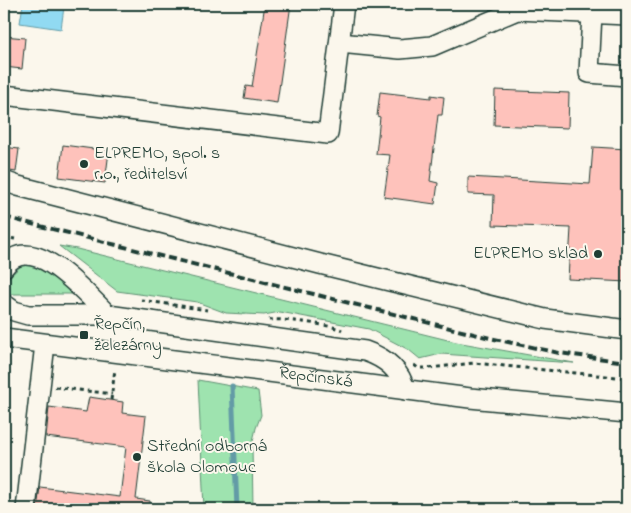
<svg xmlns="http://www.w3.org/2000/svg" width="631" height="513" viewBox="0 0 631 513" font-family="'Indie Flower',sans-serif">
<rect width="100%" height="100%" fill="#fbf7ec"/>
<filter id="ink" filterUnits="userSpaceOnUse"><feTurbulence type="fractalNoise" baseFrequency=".02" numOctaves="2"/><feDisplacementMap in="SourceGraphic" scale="10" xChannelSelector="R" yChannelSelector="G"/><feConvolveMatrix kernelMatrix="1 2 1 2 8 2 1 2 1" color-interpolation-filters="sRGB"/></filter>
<g filter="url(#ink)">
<!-- green -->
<path fill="#9ee3af" stroke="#5e9072" d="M59,246L77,249L456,342L574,363L441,354L420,359L409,350L369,329L280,312L264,315L226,313L197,302L117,291Z
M36,262L51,272L72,294H10L8,286L9,277L23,264Z
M198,380L258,391L261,415L256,428L252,445L253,509H204Z"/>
<!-- water -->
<path fill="#91daf2" stroke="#639ba6" d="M23,4H40L64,7L61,29L20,23Z"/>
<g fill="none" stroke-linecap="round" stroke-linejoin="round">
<!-- stream -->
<path stroke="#639ba6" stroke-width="5" d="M232,386L237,509"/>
</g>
<!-- building -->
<path fill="#fec2bb" stroke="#1f3d34" d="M265,4H291L277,103L244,98L246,86L252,87Z
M4,36L25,38L22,69L4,67Z
M495,90L569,93L568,128L494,125Z
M380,92L431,98V95L444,97L442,115H438L430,181L438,183L435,204L384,197L390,155L376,154L380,117L377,116Z
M63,145L109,151L105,183L59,177Z
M4,147L19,149L16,172L4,170Z
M593,147L627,149V282L568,279L571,228L493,225L494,195L468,194V177L590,184Z
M89,397L123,402L122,413L146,416L136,499L150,501V509H37L40,487L120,497L126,447L46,437L49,407L86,412Z"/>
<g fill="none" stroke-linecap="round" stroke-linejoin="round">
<defs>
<g id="minor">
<path d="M592,13L589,73L627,76"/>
<path d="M340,43L400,49L432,46L517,10L627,15"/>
<path d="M4,95L328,134L344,4"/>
<path d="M4,181L18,186L320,264L545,319L627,330"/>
<path d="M4,267C32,228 87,295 108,315"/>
<path d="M4,304L14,311L28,315H108L365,351C385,358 400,369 405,390"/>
<path id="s1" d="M4,338L470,398L627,413"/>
<path d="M26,509L45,344"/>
</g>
</defs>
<!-- minor casing -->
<use href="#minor" stroke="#1f3d34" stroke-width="22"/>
<!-- path -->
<path stroke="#1f3d34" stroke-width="3" stroke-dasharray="4 4" stroke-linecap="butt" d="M4,237L15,239
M141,300L207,310
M269,320C279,318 333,325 342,330
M414,365L418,368H429L474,363L627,378
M55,387L112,394
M111,400L115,369"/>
<!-- minor -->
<use href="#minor" stroke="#fbf7ec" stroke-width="19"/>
<!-- rail -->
<path stroke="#1f3d34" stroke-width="4" stroke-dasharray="8 4" stroke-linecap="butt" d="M4,217L490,338L559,353L627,362"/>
</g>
</g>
<!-- markers -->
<g fill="#1f3d34" stroke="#fbf7ec" stroke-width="2">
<circle cx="84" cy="164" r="5"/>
<circle cx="598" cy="254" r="5"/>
<rect x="79" y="330" width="10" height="10" rx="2.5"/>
<circle cx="137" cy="457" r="5"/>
</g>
<g text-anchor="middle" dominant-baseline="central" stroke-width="4" stroke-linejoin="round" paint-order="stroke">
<!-- poi labels -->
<g font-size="18" fill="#1f3d34" stroke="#fbf7ec" text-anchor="start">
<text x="94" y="154">ELPREMO, spol. s<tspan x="94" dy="21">r.o., ředitelsví</tspan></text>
<text x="588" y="254" text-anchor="end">ELPREMO sklad</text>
<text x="94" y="325">Řepčín,<tspan x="94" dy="21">železárny</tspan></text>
<text x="147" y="447">Střední odborná<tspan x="147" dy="21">škola Olomouc</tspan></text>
</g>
<!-- street labels -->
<g font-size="18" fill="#1f3d34" stroke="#fbf7ec">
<text stroke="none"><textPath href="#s1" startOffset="314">Řepčínská</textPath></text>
</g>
</g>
<!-- margin -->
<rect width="631" height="513" fill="none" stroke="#fbf7ec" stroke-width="20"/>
<rect x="10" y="10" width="611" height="493" fill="none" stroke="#1f3d34" stroke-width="2" filter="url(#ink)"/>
</svg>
